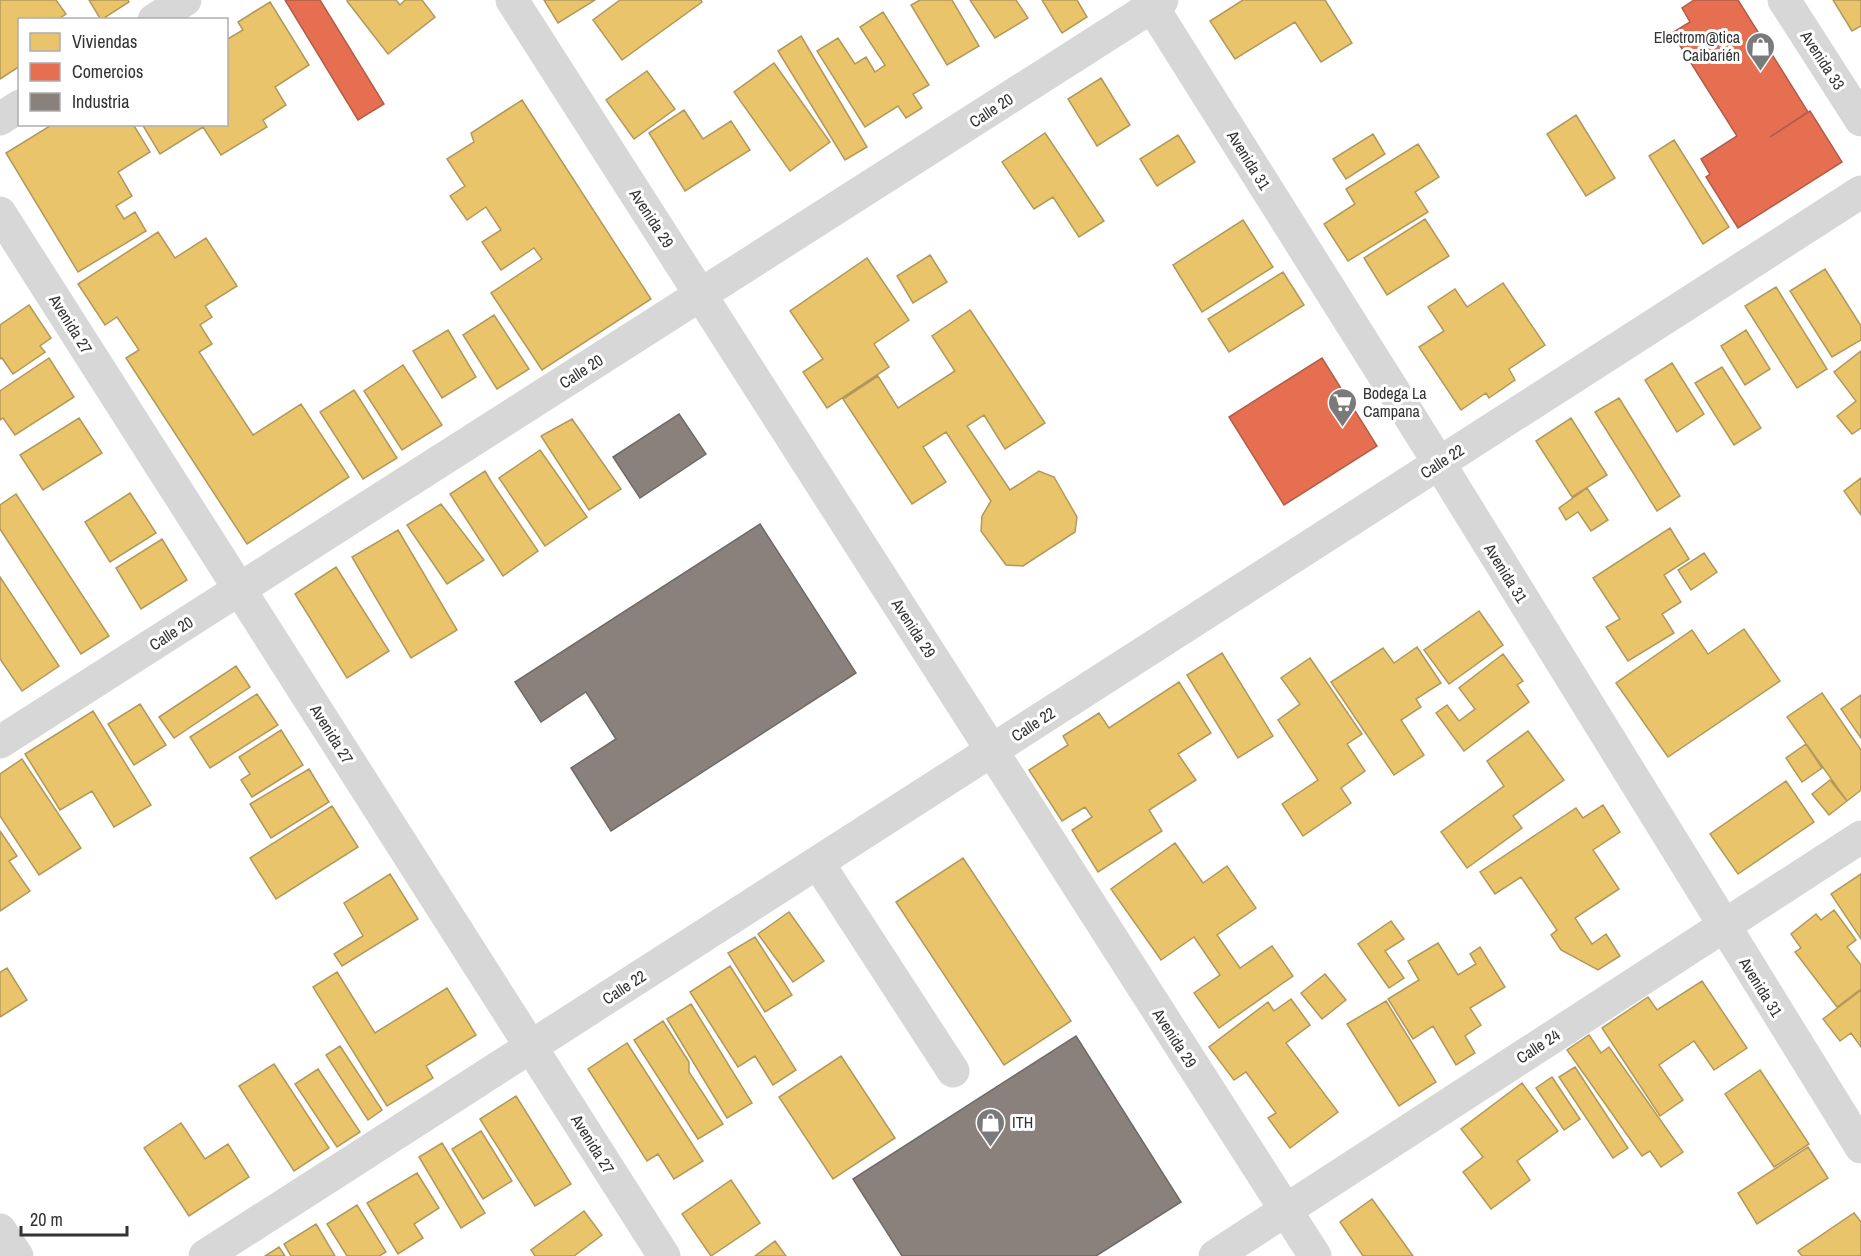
<svg xmlns="http://www.w3.org/2000/svg" width="1861" height="1256" viewBox="0 0 1861 1256" font-family="'Archivo Narrow',sans-serif">
<rect width="100%" height="100%" fill="#fff"/>
<!-- homes -->
<path fill="#e9c46a" stroke="#b2985a" stroke-width="1.5" d="M0,0H56L66,14L57,20H20V66L0,79Z
M89,0H128L129,2L101,20Z
M348,0H396L400,5L405,0H422L435,17L388,54L347,1Z
M544,0H595L558,23Z
M620,0H701L702,2L622,60L593,20Z
M920,0H952L979,46L947,65L911,5Z
M970,0H1016L1028,18L995,38Z
M1042,0H1077L1087,17L1062,33Z
M1243,0H1325L1352,43L1321,62L1295,22L1235,59L1210,21Z
M1833,0H1861V26L1852,31Z
M270,2L309,65L275,87L286,105L263,120L267,127L221,155L203,127L160,154L142,124H226V40L243,30L238,22Z
M883,12L929,85L913,94L922,108L906,118L898,106L865,127L817,51L838,38L855,64L866,57L875,72L885,65L860,27Z
M801,36L867,147L845,160L778,51Z
M774,63L830,142L790,171L734,92Z
M647,71L675,109L634,139L606,100Z
M1101,78L1130,125L1097,146L1068,99Z
M522,100L651,299L542,370L491,293L542,259L534,248L501,270L482,242L501,230L486,207L467,220L450,196L465,186L447,159L474,142L471,133Z
M684,110L703,139L731,121L750,150L685,191L649,133Z
M1576,115L1615,178L1586,196L1547,134Z
M53,124H133L150,152L118,172L132,196L116,206L124,219L135,212L146,231L78,272L6,153Z
M1045,133L1104,221L1079,237L1053,197L1034,209L1002,162Z
M1373,134L1385,154L1346,179L1333,159Z
M1178,135L1195,162L1157,186L1140,159Z
M1674,140L1729,227L1703,244L1649,156Z
M1418,144L1439,177L1415,192L1428,212L1348,261L1324,224L1355,204L1346,189Z
M1425,219L1449,256L1387,295L1364,258Z
M1243,220L1273,267L1202,312L1173,265Z
M158,232L175,258L206,238L237,286L205,306L212,317L200,325L212,344L199,352L253,435L301,404L349,477L247,544L126,358L139,350L117,317L105,325L78,284Z
M930,255L947,282L913,303L897,276Z
M867,258L909,320L874,344L889,367L827,408L803,372L823,359L790,311Z
M1825,269L1861,326V340L1832,357L1790,291Z
M1283,272L1304,305L1229,352L1208,319Z
M1503,283L1545,345L1509,369L1515,380L1489,398L1486,393L1461,410L1419,347L1444,331L1428,307L1455,289L1467,307Z
M1776,287L1827,369L1797,388L1745,306Z
M29,305L51,338L40,346L45,352L13,374L2,358L0,359V325Z
M970,310L1045,423L1005,449L984,415L967,426L1010,490L1039,471L1054,477L1077,517L1075,532L1023,566L1006,565L981,531L982,516L991,501L946,432L923,447L946,482L912,504L843,399L878,376L898,408L955,371L932,336Z
M494,315L529,369L497,389L463,335Z
M448,330L476,377L442,398L413,351Z
M1746,330L1770,369L1745,385L1721,346Z
M1861,351V428L1852,434L1837,416L1856,401L1834,372Z
M49,358L74,397L15,435L3,418L0,420V391Z
M1672,363L1704,414L1677,432L1645,380Z
M403,365L442,425L402,450L364,391Z
M1722,367L1761,428L1734,445L1695,383Z
M354,390L397,458L363,479L320,412Z
M1619,398L1680,496L1657,511L1595,412Z
M79,418L102,453L43,490L20,455Z
M1571,418L1607,475L1572,497L1536,441Z
M572,419L621,489L589,510L541,436Z
M540,450L587,517L545,546L499,478Z
M485,471L492,483L538,551L503,576L450,494Z
M1861,478V515L1844,491Z
M1587,488L1608,520L1591,531L1578,512L1566,520L1559,508Z
M130,493L156,533L110,562L85,522Z
M16,494L109,636L81,654L0,529V505Z
M441,504L484,560L447,584L407,525Z
M1670,528L1689,559L1664,575L1681,602L1662,614L1674,633L1628,661L1606,627L1620,619L1593,578Z
M398,530L457,630L411,658L352,557Z
M162,539L187,580L141,609L116,568Z
M1704,553L1717,572L1691,590L1678,570Z
M336,567L389,651L347,678L295,594Z
M0,577L59,666L22,691L0,659Z
M1479,611L1503,645L1449,684L1424,650Z
M1744,629L1780,681L1668,757L1616,683L1692,630L1708,654Z
M1417,647L1441,683L1416,699L1421,707L1401,720L1424,755L1394,775L1331,682L1383,648L1394,663Z
M1222,653L1273,736L1238,758L1187,675Z
M1503,654L1523,681L1517,685L1529,702L1464,751L1436,713L1447,705L1459,721L1475,709L1459,688Z
M1310,658L1362,734L1347,744L1365,771L1341,788L1351,803L1303,836L1282,804L1318,780L1278,720L1300,704L1281,678Z
M236,666L250,687L174,738L159,717Z
M1179,682L1211,733L1178,754L1196,780L1149,810L1162,831L1098,872L1072,830L1092,817L1085,807L1062,821L1029,770L1068,745L1063,736L1099,713L1109,728Z
M1822,693L1861,750V790L1847,801L1787,717Z
M257,694L278,725L210,768L190,737Z
M1861,695V738L1841,709Z
M140,704L166,745L134,765L108,724Z
M93,711L151,805L114,827L92,791L60,810L25,754Z
M281,730L303,765L252,797L241,780L250,774L239,757Z
M1528,731L1564,780L1513,816L1522,828L1467,868L1441,832L1504,786L1487,761Z
M1806,744L1822,768L1802,782L1786,758Z
M22,759L81,848L39,875L0,816V774Z
M309,769L329,802L271,838L250,804Z
M1830,780L1847,801L1829,815L1812,794Z
M1786,781L1814,822L1738,874L1710,834Z
M1603,805L1620,832L1593,850L1619,889L1575,918L1592,944L1606,934L1620,956L1598,970L1561,950L1551,935L1557,930L1521,877L1495,894L1480,872L1576,808L1583,818Z
M332,806L358,847L276,899L250,858Z
M0,831L17,856L9,861L30,891L0,911Z
M1175,843L1203,883L1227,866L1256,908L1217,935L1240,968L1272,946L1293,976L1219,1028L1194,993L1220,975L1194,937L1161,960L1111,889Z
M963,858L1071,1021L1004,1065L896,902Z
M390,874L418,919L342,966L334,954L363,936L344,903Z
M1861,874V939L1831,894Z
M1834,910L1856,940L1847,947L1861,965V989L1837,1007L1795,952L1801,948L1791,934L1816,914L1821,920Z
M789,912L824,961L793,982L758,934Z
M1391,921L1404,939L1385,951L1404,978L1389,988L1358,944Z
M755,937L792,995L765,1012L728,953Z
M1438,943L1458,975L1476,964L1470,954L1480,947L1505,987L1470,1008L1481,1025L1465,1036L1475,1053L1456,1065L1433,1026L1413,1039L1388,999L1419,980L1408,961Z
M730,966L796,1070L773,1085L755,1056L738,1067L690,992Z
M7,968L27,1000L0,1017V972Z
M337,972L375,1033L447,988L476,1035L426,1066L433,1078L387,1106L313,987Z
M1325,974L1346,1000L1322,1019L1301,993Z
M1702,981L1747,1048L1714,1070L1694,1041L1659,1065L1683,1100L1660,1116L1602,1028L1648,997L1657,1010Z
M1861,990V1047L1851,1033L1840,1041L1823,1019Z
M1291,999L1310,1025L1286,1043L1338,1112L1290,1148L1268,1118L1276,1113L1246,1072L1234,1080L1209,1047L1268,1002L1274,1011Z
M1386,1001L1436,1082L1399,1106L1347,1024Z
M691,1004L752,1103L727,1118L667,1019Z
M663,1021L689,1062V1072L723,1124L698,1139L634,1040Z
M1589,1035L1601,1053L1609,1047L1683,1152L1661,1167L1650,1151L1642,1156L1567,1050Z
M627,1043L703,1161L674,1179L658,1154L647,1161L588,1069Z
M340,1046L382,1110L368,1120L326,1055Z
M841,1056L895,1138L833,1179L779,1097Z
M274,1064L329,1148L294,1171L239,1086Z
M1575,1067L1628,1148L1613,1158L1559,1077Z
M318,1069L360,1132L337,1147L295,1084Z
M1760,1070L1809,1144L1774,1167L1725,1094Z
M1552,1077L1580,1119L1564,1130L1536,1088Z
M1522,1083L1558,1131L1517,1161L1530,1180L1491,1209L1463,1172L1483,1157L1461,1129Z
M516,1096L571,1184L535,1206L480,1119Z
M181,1123L205,1159L228,1144L249,1177L189,1216L144,1148Z
M481,1131L512,1181L483,1199L452,1149Z
M442,1143L485,1213L461,1228L419,1157Z
M1808,1147L1828,1178L1757,1224L1738,1193Z
M417,1173L439,1208L414,1224L423,1238L398,1254L367,1203Z
M731,1180L760,1223L711,1256L682,1214Z
M1372,1199L1413,1256H1363L1340,1222Z
M357,1205L386,1252L379,1256H347L327,1224Z
M584,1211L602,1235L574,1256H535L531,1250Z
M1854,1213L1861,1222V1256H1802L1798,1251Z
M316,1224L335,1256H291L284,1244Z
M775,1241L786,1256H755Z
M279,1247L285,1256H265Z"/>
<!-- shops -->
<path fill="#e76f51" stroke="#b15d48" stroke-width="1.5" d="M285,0H320L384,104L358,120Z
M1694,0H1738L1808,112L1770,137L1810,111L1842,162L1738,228L1706,177L1710,174L1701,159L1737,136L1672,33L1690,22L1682,8Z
M1322,358L1377,446L1284,505L1229,417Z"/>
<!-- industry -->
<path fill="#8a817c" stroke="#706a66" stroke-width="1.5" d="M679,414L706,454L640,498L613,457Z
M760,524L856,673L611,831L571,768L616,739L586,692L541,722L515,682Z
M1076,1036L1181,1202L1096,1256H902L853,1179Z"/>
<g fill="none" stroke-linecap="round" stroke-linejoin="round">
<!-- minor -->
<path stroke="#d7d7d7" stroke-width="33" d="M512,0L1315,1256
M1148,0L1439,463L1861,1147
M1784,0L1861,120
M154,20L185,0
M0,119L20,106
M0,213L664,1256
M0,742L1162,0
M818,863L953,1071
M0,1230L17,1256
M205,1256L1861,192
M1215,1256L1861,837"/>
</g>
<!-- icons -->
<defs>
<symbol id="shop-pin" viewBox="-11 -11 22 30"><path d="M0 17L-7.5 6A9.5 9.5 0 1 1 7.5 6Z" fill="#7a7a7a" stroke="#fff"/><path d="M-5-2.5h2.3a2.7 3.5 0 0 1 5.4 0H5L5.5 6h-11ZM-1.5-2.5h3a1.5 2.3 0 0 0-3 0Z" fill="#fff"/></symbol>
<symbol id="supermarket-pin" viewBox="-11 -11 22 30"><path d="M0 17L-7.5 6A9.5 9.5 0 1 1 7.5 6Z" fill="#7a7a7a" stroke="#fff"/><path d="M-6-5.5h2.5l.6 2H6L4.5 2H-2.5L-4.4-4H-6ZM-1.5 3.2a1.3 1.3 0 1 0 .1 0ZM3 3.2a1.3 1.3 0 1 0 .1 0Z" fill="#fff"/></symbol>
</defs>
<g fill-rule="evenodd">
<use href="#shop-pin" x="1744" y="30" width="33" height="45"/>
<use href="#supermarket-pin" x="1326" y="386" width="33" height="45"/>
<use href="#shop-pin" x="974" y="1106" width="33" height="45"/>
</g>
<g text-anchor="middle" dominant-baseline="central" stroke-width="6" stroke-linejoin="round" paint-order="stroke">
<!-- poi labels -->
<g font-size="16" fill="#333" stroke="#fff" text-anchor="start">
<text x="1740" y="37" text-anchor="end">Electrom@tica<tspan x="1740" dy="18">Caibarién</tspan></text>
<text x="1363" y="393">Bodega La<tspan x="1363" dy="18">Campana</tspan></text>
<text x="1012" y="1122">ITH</text>
</g>
<!-- street labels -->
<g font-size="16" fill="#333" stroke="#fff">
<text transform="translate(1823 60) rotate(57)">Avenida 33</text>
<text transform="translate(991 110) rotate(-33)">Calle 20</text>
<text transform="translate(1249 160) rotate(58)">Avenida 31</text>
<text transform="translate(652 218) rotate(57)">Avenida 29</text>
<text transform="translate(71 324) rotate(58)">Avenida 27</text>
<text transform="translate(581 371) rotate(-33)">Calle 20</text>
<text transform="translate(1442 461) rotate(-33)">Calle 22</text>
<text transform="translate(1506 573) rotate(58)">Avenida 31</text>
<text transform="translate(914 628) rotate(57)">Avenida 29</text>
<text transform="translate(171 633) rotate(-33)">Calle 20</text>
<text transform="translate(1033 724) rotate(-33)">Calle 22</text>
<text transform="translate(332 734) rotate(58)">Avenida 27</text>
<text transform="translate(624 987) rotate(-33)">Calle 22</text>
<text transform="translate(1761 987) rotate(58)">Avenida 31</text>
<text transform="translate(1175 1038) rotate(57)">Avenida 29</text>
<text transform="translate(1538 1046) rotate(-33)">Calle 24</text>
<text transform="translate(593 1144) rotate(58)">Avenida 27</text>
</g>
</g>
<!-- legend -->
<rect x="18" y="18" width="210" height="108" fill="#ffffff" stroke="#adadad" stroke-width="1.5"/>
<rect x="30" y="33" width="30" height="18" fill="#e9c46a" stroke="#adadad" stroke-width="1.5"/>
<text x="72" y="48" font-size="18" fill="#333333">Viviendas</text>
<rect x="30" y="63" width="30" height="18" fill="#e76f51" stroke="#adadad" stroke-width="1.5"/>
<text x="72" y="78" font-size="18" fill="#333333">Comercios</text>
<rect x="30" y="93" width="30" height="18" fill="#8a817c" stroke="#adadad" stroke-width="1.5"/>
<text x="72" y="108" font-size="18" fill="#333333">Industria</text>
<!-- scale -->
<path d="M21 1226v9h106v-9" fill="none" stroke="#333333" stroke-width="3"/>
<text x="30" y="1226" font-size="18" fill="#333333" stroke="#ffffff" stroke-width="4.5" paint-order="stroke">20 m</text>
</svg>
